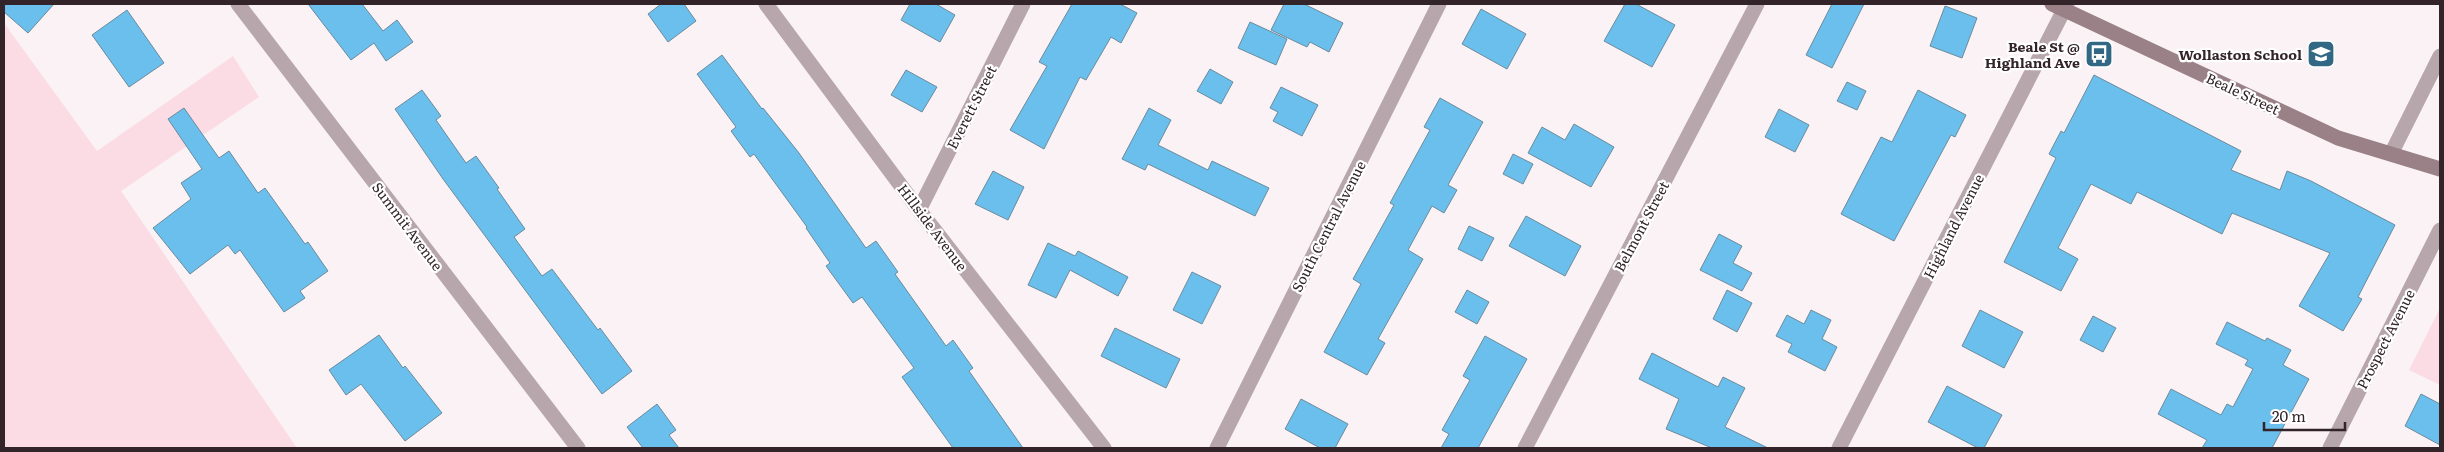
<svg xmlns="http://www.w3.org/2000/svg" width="2444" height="452" viewBox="0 0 2444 452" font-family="Literata,serif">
<rect width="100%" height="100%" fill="#faf2f4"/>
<!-- green -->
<path fill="#fcdce4" d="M4,23L97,151L233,56L259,97L121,191L297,448H4Z
M2440,308V385L2409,370Z"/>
<!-- building -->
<path fill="#6abfed" stroke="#6b8b9d" d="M4,4H54L28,33L4,12Z
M308,4H362L383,31L397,20L413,42L386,61L374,43L351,60Z
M661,4H684L696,21L668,42L648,14Z
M910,4H936L955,15L940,42L901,20Z
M1072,4H1120L1137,13L1121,43L1111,37L1086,80L1080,77L1044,149L1010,130L1047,66L1039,62Z
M1284,4H1304L1343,23L1329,52L1310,42L1307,47L1271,30Z
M1625,4H1636L1675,25L1652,67L1604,41Z
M1832,4H1864L1832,68L1806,55Z
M1945,6L1977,18L1962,58L1930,46Z
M1481,9L1526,34L1507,69L1462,44Z
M127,10L164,63L129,87L92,35Z
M1250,22L1287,39L1276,65L1238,48Z
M722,55L762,109L763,108L799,153L866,248L876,241L898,272L895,274L946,346L953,340L973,368L969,371L1023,448H953L902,377L914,368L862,297L853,303L826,266L830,263L806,228L807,227L754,154L750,157L731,131L736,127L697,74Z
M1210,69L1233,82L1221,104L1197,91Z
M906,70L937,87L922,112L891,95Z
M2094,75L2241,151L2231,170L2280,190L2287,171L2311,181L2395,225L2358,297L2362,299L2343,331L2299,306L2330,253L2232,213L2222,234L2137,192L2131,204L2091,184L2058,248L2078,259L2061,291L2004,262L2056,158L2049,154L2061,131L2064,133Z
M1847,82L1866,91L1857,110L1837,101Z
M1281,87L1318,105L1302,136L1273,121L1278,112L1270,108Z
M422,90L441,116L436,120L466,163L476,156L499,188L497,189L525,229L514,237L542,276L552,269L598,330L600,328L632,371L602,394L443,179L395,109Z
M1918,90L1966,115L1955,137L1951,135L1894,241L1841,214L1881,137L1892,142Z
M1440,98L1483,122L1448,185L1457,190L1444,213L1432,206L1408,250L1423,259L1378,339L1385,343L1367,375L1324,352L1361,284L1353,279L1394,205L1390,203L1430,130L1424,127Z
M184,108L219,158L229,151L258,193L265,188L305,244L308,242L328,271L300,291L305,298L284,312L240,250L235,254L228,245L190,274L153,228L191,199L181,183L202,169L168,119Z
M1149,108L1171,120L1158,145L1208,170L1212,161L1269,188L1255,216L1148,164L1145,170L1122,159Z
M1779,109L1809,125L1795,152L1765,137Z
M1574,124L1614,147L1591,187L1528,153L1542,127L1565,140Z
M1513,154L1533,164L1523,184L1503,174Z
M993,171L1024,187L1008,220L975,204Z
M1526,216L1581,246L1565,276L1509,246Z
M1469,226L1494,238L1482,261L1458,249Z
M1719,234L1742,246L1733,263L1752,273L1742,291L1700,270Z
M1048,243L1075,256L1078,251L1128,277L1118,296L1070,270L1056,298L1028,285Z
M1192,272L1221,286L1202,324L1173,310Z
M1467,290L1489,302L1477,324L1455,312Z
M1727,290L1752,303L1737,332L1713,319Z
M1811,310L1831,320L1822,339L1837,347L1825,371L1788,352L1792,344L1776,336L1787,315L1804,324Z
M1980,310L2023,332L2004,368L1962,346Z
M2093,316L2116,328L2103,352L2080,340Z
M2227,322L2265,341L2267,338L2291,350L2283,365L2309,379L2272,448H2202L2207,440L2158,414L2171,389L2221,415L2227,404L2233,407L2253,369L2245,365L2248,360L2216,344Z
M1115,328L1180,359L1166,388L1101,356Z
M379,335L403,368L405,366L442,413L405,441L361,384L346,395L329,370Z
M1485,336L1527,359L1478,448H1441L1449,434L1442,430L1470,380L1463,376Z
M1652,353L1718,387L1723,377L1745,388L1725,427L1768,448H1712L1666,429L1679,399L1639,379Z
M1947,386L2002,415L1984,448H1978L1928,422Z
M2421,394L2440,404V445L2405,426Z
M1301,399L1348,424L1335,448H1320L1285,429Z
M657,404L676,430L669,435L679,448H643L627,427Z"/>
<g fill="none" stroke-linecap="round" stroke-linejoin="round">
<!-- street -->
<path stroke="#b7a6ab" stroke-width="15" d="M238,4L578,448
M766,4L919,210L1104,448
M2391,154L2440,56
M919,210L1023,4
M1217,448L1439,4
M1525,448L1757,4
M1839,448L2067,4
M2330,448L2440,230"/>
<!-- secondary -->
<path stroke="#998187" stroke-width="15" d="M2052,4L2338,138L2440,169"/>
</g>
<!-- icons -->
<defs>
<symbol id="bus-square" viewBox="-11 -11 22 22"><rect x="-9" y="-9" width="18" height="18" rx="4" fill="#336884" stroke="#fff"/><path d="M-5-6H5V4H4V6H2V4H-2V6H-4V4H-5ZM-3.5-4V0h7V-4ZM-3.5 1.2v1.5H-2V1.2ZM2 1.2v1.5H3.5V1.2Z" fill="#fff"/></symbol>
<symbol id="school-square" viewBox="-11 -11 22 22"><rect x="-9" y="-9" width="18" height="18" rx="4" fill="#336884" stroke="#fff"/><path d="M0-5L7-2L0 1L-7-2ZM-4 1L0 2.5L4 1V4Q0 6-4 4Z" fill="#fff"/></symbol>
</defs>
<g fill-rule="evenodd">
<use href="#bus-square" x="2083" y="38" width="32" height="32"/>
<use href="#school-square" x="2305" y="38" width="32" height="32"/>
</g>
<g text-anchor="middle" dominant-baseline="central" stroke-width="4.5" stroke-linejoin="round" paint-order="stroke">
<!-- poi labels -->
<g font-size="14" font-weight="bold" fill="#322428" stroke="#fff" text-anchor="end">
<text x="2080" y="46">Beale St @<tspan x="2080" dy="16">Highland Ave</tspan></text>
<text x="2302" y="54">Wollaston School</text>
</g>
<!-- street labels -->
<g font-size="14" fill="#322428" stroke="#fff">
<text transform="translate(2243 93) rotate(25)">Beale Street</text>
<text transform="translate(971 107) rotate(-63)">Everett Street</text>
<text transform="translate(408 226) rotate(53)">Summit Avenue</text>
<text transform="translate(1328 226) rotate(-63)">South Central Avenue</text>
<text transform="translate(1641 226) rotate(-62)">Belmont Street</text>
<text transform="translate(1953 226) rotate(-63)">Highland Avenue</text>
<text transform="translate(933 227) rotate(53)">Hillside Avenue</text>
<text transform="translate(2385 339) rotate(-63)">Prospect Avenue</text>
</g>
</g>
<!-- border -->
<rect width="2444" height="452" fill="none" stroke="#322428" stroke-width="10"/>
<!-- scale -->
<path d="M2264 422v8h81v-8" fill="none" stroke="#322428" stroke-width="2.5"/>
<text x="2272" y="422" font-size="15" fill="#322428" stroke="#ffffff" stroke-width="4" paint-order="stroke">20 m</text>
</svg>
